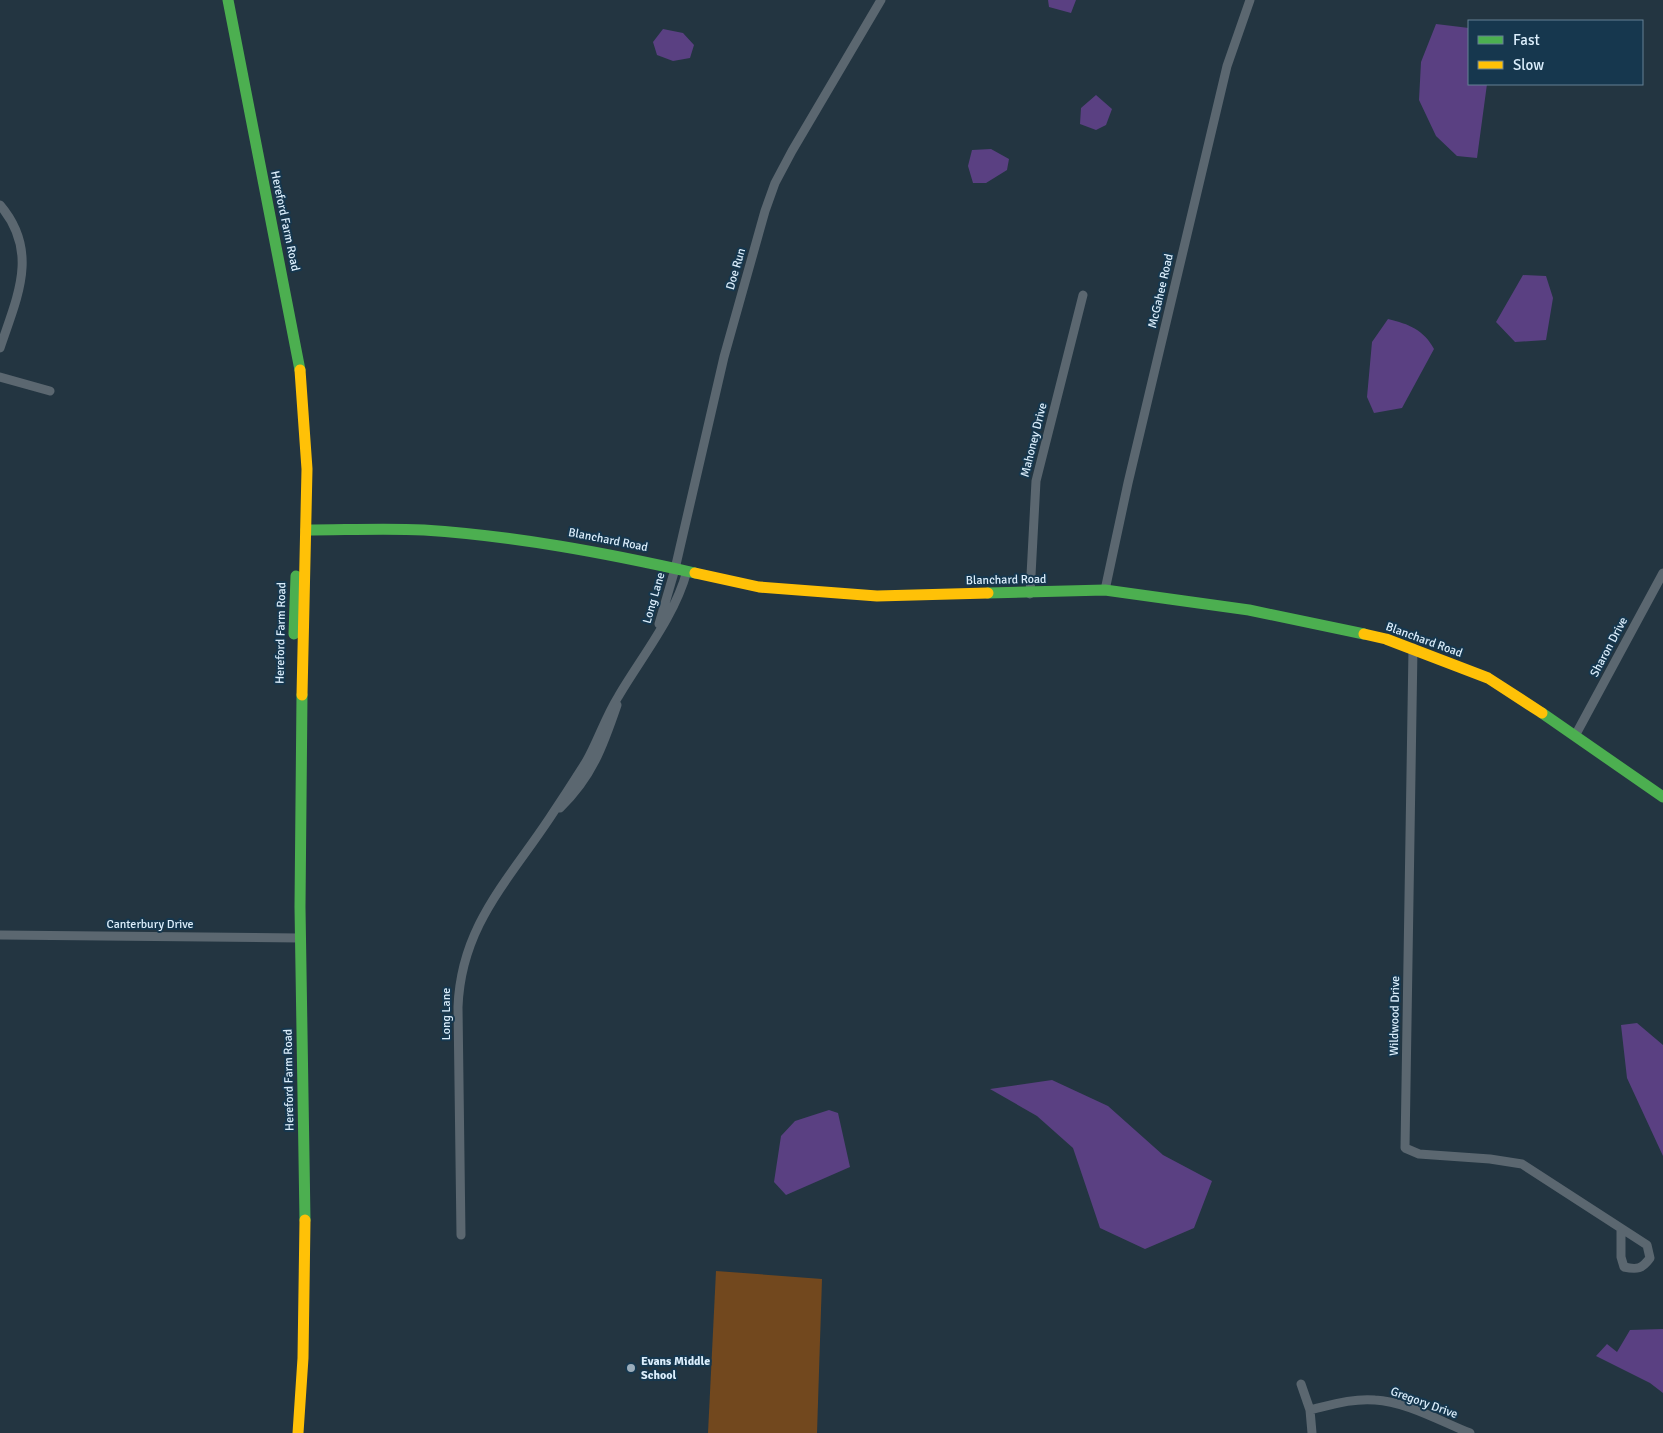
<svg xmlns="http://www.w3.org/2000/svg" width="1663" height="1433" viewBox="0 0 1663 1433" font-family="Signika,sans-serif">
<rect width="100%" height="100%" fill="#233541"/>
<!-- green -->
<path fill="#72481e" d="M716,1271L822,1279L817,1433H708Z"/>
<!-- water -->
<path fill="#5a4082" d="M1048,0H1076L1071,13L1049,7Z
M1436,24L1469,28V84H1487L1477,158L1457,156L1436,136L1419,100L1421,62Z
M663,29L683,33L694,45L690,58L673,61L657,55L653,42Z
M1096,95L1112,109L1106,125L1096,130L1080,124L1081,108Z
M991,149L1009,159L1007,170L986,183H973L968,166L972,150Z
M1523,275L1546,276L1553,298L1546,340L1515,342L1496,322Z
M1388,319C1409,324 1424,330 1434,349L1402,408L1374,413L1367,397L1372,342Z
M1637,1023L1663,1045V1156L1627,1078L1621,1025Z
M1052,1080L1108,1106L1163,1155L1212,1181L1194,1228L1145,1249L1100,1228L1073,1148L1037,1116L990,1089Z
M829,1110L838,1113L850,1167L786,1195L774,1182L781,1136L795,1121Z
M1663,1329V1393L1650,1383L1596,1356L1607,1344L1617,1352L1630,1330Z"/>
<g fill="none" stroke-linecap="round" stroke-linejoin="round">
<!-- street -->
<path stroke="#5b6770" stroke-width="9" d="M0,205C40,252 17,297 0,348
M0,377L50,391
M1105,590L1128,483L1227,66L1250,0
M1030,594L1036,481L1083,295
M659,624L675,569L724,357L765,211L775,183L792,151L881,0
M1413,648L1405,1148L1419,1154L1490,1159L1522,1164L1647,1245L1650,1258C1642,1269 1637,1270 1624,1267L1621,1257V1229
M1576,734L1663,573
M560,808C592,777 603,746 617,705
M0,935L300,938
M461,1235L458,1007C461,927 507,882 549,819C561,801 574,781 586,762C598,741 605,718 618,697C642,656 674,618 687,571
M1301,1384L1310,1410L1312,1433
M1310,1410C1331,1405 1353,1398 1375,1400C1404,1401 1442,1422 1470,1433"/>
<!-- fast -->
<path stroke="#4caf50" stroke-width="11" d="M228,0L300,370
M306,530C345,530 385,528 424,530C516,536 606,553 695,573
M988,593L1105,590L1249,610L1364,634
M294,634L296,576
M302,695L300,907L305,1220
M1542,713L1663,797"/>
<!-- slow -->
<path stroke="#ffc107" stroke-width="11" d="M300,370L307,469L302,695
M695,573L759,587L877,596L988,593
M1364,634L1386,639L1488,678L1542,713
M298,1433L303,1358L305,1220"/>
</g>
<!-- markers -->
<circle fill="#9badbb" stroke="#16374e" stroke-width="2" cx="631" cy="1368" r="5"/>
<g text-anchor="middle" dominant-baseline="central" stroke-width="4" stroke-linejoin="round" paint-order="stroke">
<!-- street labels -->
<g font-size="12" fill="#dbeefc" stroke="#16374e">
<text transform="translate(285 221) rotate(78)">Hereford Farm Road</text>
<text transform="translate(736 269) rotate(-74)">Doe Run</text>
<text transform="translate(1161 291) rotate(-77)">McGahee Road</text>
<text transform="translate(1034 440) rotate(-76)">Mahoney Drive</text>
<text transform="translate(608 540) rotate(11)">Blanchard Road</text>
<text transform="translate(1006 580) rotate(-1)">Blanchard Road</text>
<text transform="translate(654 598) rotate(-74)">Long Lane</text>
<text transform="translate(281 633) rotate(-89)">Hereford Farm Road</text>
<text transform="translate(1424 640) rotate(20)">Blanchard Road</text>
<text transform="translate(1609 647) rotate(-62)">Sharon Drive</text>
<text x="150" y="924">Canterbury Drive</text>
<text transform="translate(446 1014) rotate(-90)">Long Lane</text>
<text transform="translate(1395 1016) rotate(-89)">Wildwood Drive</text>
<text transform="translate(289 1080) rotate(-91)">Hereford Farm Road</text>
<text transform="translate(1424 1403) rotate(20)">Gregory Drive</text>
</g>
<!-- poi labels -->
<g font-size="12" font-weight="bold" fill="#dbeefc" stroke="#16374e" text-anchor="start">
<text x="641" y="1361">Evans Middle<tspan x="641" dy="14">School</tspan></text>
</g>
</g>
<!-- legend -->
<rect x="1468" y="20" width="175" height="65" fill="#16374e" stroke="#658094"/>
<rect x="1478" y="36" width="25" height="8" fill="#4caf50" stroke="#658094"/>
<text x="1513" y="45" font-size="15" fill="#dbeefc">Fast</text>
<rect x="1478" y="61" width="25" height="8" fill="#ffc107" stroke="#658094"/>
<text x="1513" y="70" font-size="15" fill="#dbeefc">Slow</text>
</svg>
